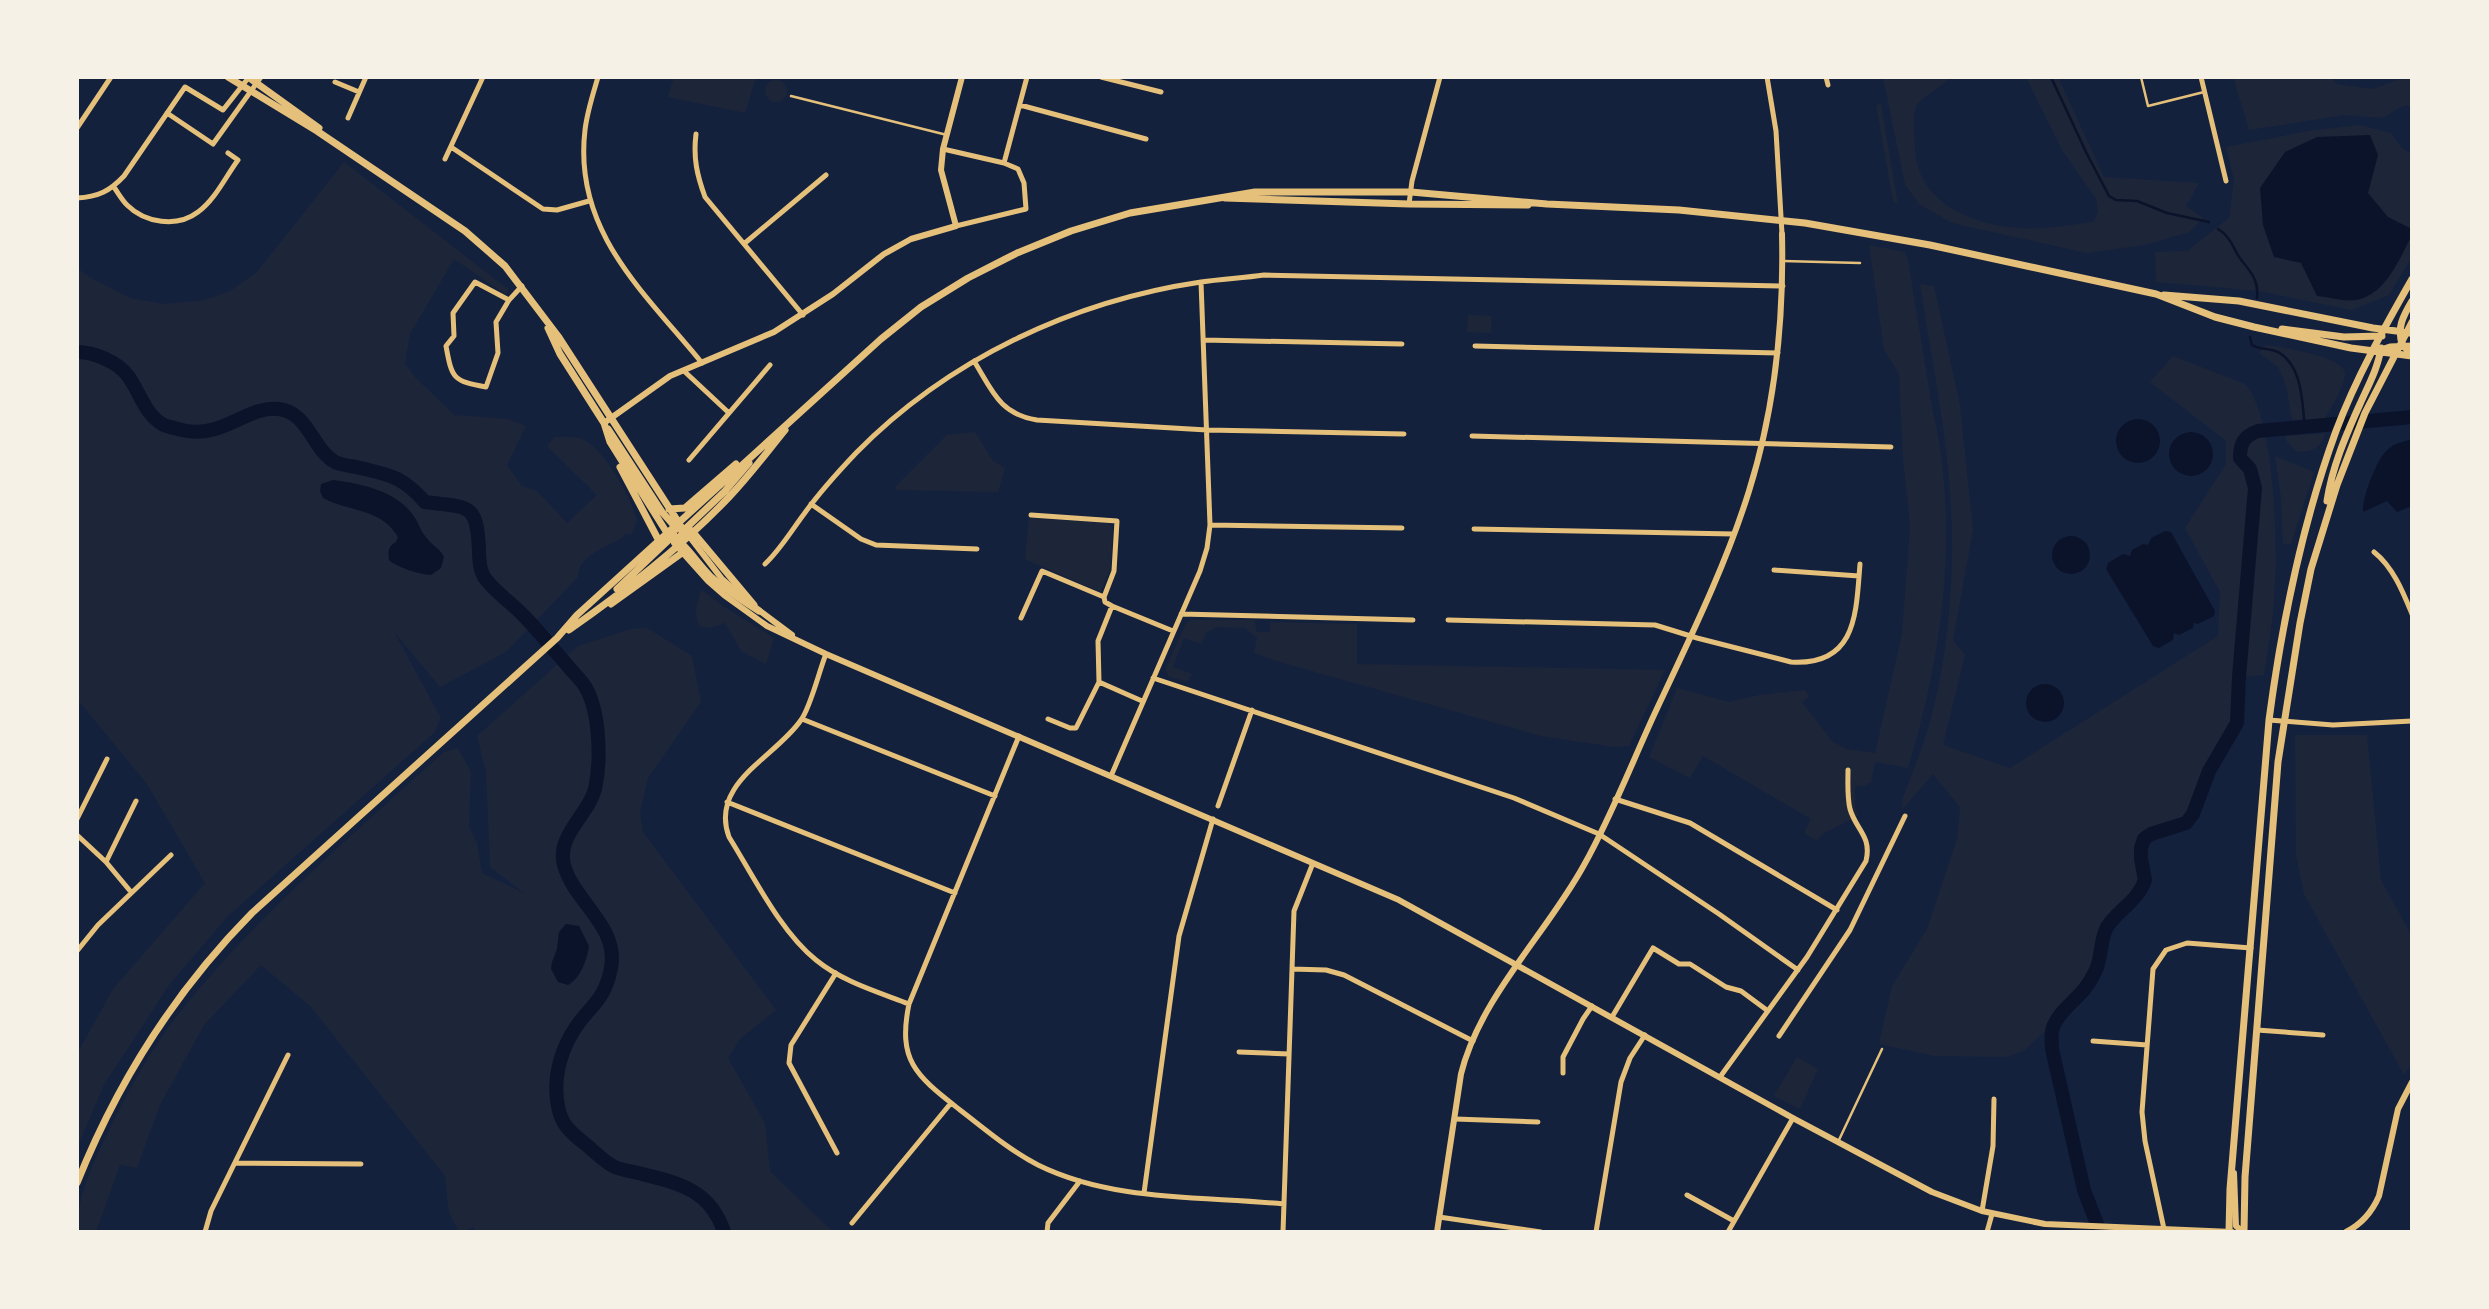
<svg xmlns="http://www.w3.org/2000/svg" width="2489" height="1309" viewBox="0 0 2489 1309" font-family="Overpass,sans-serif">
<rect width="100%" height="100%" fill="#14213d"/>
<!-- green -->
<path fill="#1d2539" d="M674,77H756L745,113L668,97Z
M1883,77H1949C1941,89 1925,94 1917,105C1911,115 1915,136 1915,147C1916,202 1971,224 2018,228C2041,230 2069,225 2093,222L2098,212L2096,199L2062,150L2026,77H2058L2104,177L2199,183L2186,206L2203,218L2189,232L2145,245L2087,253L1952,223L1919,204L1905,185Z
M2233,77H2331L2336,84L2373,89L2405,77H2412V105L2401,107L2383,118L2345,115L2249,130Z
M765 91a11 11 0 1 1 22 0a11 11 0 1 1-22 0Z
M1881,104L1898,205L1893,201L1876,105Z
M2359,125L2391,133L2400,146L2412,155V257L2389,295L2352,310L2258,291L2156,282L2155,252L2187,251L2229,218L2234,180L2226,147L2308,131Z
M344,162L509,290L506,295L454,259L410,334L405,363L415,377L454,415L507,419L526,426L507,465L522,486L537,491L567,523L597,495L547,446L555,437C566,437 577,435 587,442C606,453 633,500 637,521L631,535L625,533L622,538C604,548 578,556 578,577L506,652L440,687L394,632L441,718L434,733L228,916L169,985L104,1085L77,1148V1054L113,989L205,883L147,784L77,699V268L91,278L130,298L164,304L205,300L230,291L257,272Z
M1869,245L1905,252L1908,260C1916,309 1924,358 1932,407C1935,423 1939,438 1941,454C1955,560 1939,667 1908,768L1875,762L1871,782L1864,786H1855V808L1859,815L1821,835L1817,841L1804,833L1811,819L1703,756L1690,778L1649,757L1677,688L1729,702L1759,695L1805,690L1809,697L1802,702L1832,741L1846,749L1875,753L1902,634L1910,527L1903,458L1899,374L1884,350Z
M1920,284L1934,286L1960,405L1973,530L1953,640L1965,655L1943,745L2010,768L2218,636L2220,592L2185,528L2226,464V441L2150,382L2173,356L2245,384C2276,417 2278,554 2274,600C2272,625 2268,650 2264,675L2239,677L2237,723L2209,771L2193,814L2187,823L2151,834L2144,839L2141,848V859L2145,880C2138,901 2119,910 2108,927C2099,939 2102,959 2094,973C2086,987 2077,995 2067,1007C2061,1014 2057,1023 2052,1030L2044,1032L2025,1050L2008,1057L1935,1056L1879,1044L1892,986L1927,929L1957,839L1960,807L1933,774L1902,810L1903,798C1912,773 1923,748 1930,722C1948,656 1955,575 1951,506C1947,431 1931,357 1920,284Z
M1468,315L1491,316V333L1467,332Z
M2265,345C2281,347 2343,356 2345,373C2346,384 2330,409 2325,419L2292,420L2286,385L2278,367L2259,353Z
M975,432L993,461L1005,468L998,492L896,490L895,487L947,435Z
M2325,433C2322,448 2310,454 2295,451L2286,440V436Z
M2275,456L2314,472L2291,544H2283L2281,498Z
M1029,518L1108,523L1113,528L1110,570L1100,592L1025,559Z
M702,590L720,604L774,638L766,664L741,651L725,623L711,628L699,626C694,612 696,603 702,590Z
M1192,620H1255L1256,632H1270V622L1357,624V664L1665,670L1629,746L1614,747L1541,736L1280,662L1254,653L1257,638L1245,628L1217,627L1206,633L1201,644L1184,638L1173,667L1192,674L1187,682L1169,677L1165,670L1186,623Z
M647,628L692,656L701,702L648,778L640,813L643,832L776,1010L740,1039L728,1058L765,1123L770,1171L833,1232H476L473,1227L464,1232H459L449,1213L445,1176L311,1007L261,965L204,1025L160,1105L137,1168L120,1165L96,1232H77C77,1193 96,1157 113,1122C131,1087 151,1049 176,1017C254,918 351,836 444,752L458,748L471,772L469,826L477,843L482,873L524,893L490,867L486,772L477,736L578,646L631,629Z
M2295,735H2367L2381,880L2412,936V1063L2404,1075L2304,894L2296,855Z
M1797,1057L1818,1069L1800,1109L1774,1096Z"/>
<!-- water -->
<path fill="#0b132b" d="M2370,135L2378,155L2368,193L2388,217L2412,229V235C2399,259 2386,295 2356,300C2344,302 2329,297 2317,296L2301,263L2274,257L2263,225L2260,188L2285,152L2317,137Z
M2116 441a22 22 0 1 1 44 0a22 22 0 1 1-44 0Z
M2169 454a22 22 0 1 1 44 0a22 22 0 1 1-44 0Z
M2412,439V506L2397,512L2387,501L2363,512C2362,497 2376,461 2387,450C2394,443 2403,442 2412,439Z
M333,480C363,484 398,491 415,518C419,524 421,532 426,537C431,545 440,548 444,557L441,568L431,575C419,574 398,568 389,560C388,552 388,546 396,542L398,537C381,508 349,512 323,498L320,491L321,484Z
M2165,531L2171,532L2215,611L2214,616L2198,624L2194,623L2193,628L2179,635L2174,633L2173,640L2159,648L2153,646L2106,569L2108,563L2123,554L2130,556L2132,550L2143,544L2148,545L2151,538Z
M2052 555a19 19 0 1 1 38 0a19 19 0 1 1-38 0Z
M2026 703a19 19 0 1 1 38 0a19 19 0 1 1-38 0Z
M566,924L579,926L589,946C587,959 581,978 568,985L558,982L551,969L552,962L557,949L559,932Z"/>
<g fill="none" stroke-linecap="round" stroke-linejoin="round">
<!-- stream -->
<path stroke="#0b132b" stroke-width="2.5" d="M2051,77L2086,152L2109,196L2116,200L2137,201L2167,213L2209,222
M2218,229C2232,237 2233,250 2242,261C2252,273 2259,282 2257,298
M2250,337L2252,345C2260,350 2269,348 2278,352C2303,366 2302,403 2305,428"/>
<!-- river -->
<path stroke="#0b132b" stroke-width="14" d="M77,352C94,352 118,362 128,376C140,392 144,413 162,424C167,427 176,428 182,430C222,440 247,405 279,409C309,413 312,449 335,462C341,465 350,466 356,467C389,475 401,475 425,502C470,508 477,502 479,551C479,559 480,570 484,577C493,590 510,602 522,614C538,630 552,648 567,665C573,673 583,681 587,690C600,715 601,762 595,789C589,814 556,836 564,865C574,902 619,926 611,968C604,1005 586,1007 571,1035C559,1056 553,1082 558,1106C561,1124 570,1132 584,1143C593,1150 603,1161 613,1166C620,1170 630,1171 638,1173C678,1183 710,1189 724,1232
M2100,1232L2084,1190L2052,1049C2052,1044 2051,1037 2052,1032C2054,1017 2071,1004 2081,993C2087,987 2092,978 2096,970C2102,956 2100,940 2107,927C2118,910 2138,901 2145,880L2141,859V848L2144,839L2151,834L2186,823L2193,814L2209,771L2237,723L2239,677L2255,488L2250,469L2240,458C2240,443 2244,436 2258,431L2412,417"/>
<!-- service -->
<path stroke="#e5c07b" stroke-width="2.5" d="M2141,77L2148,106L2204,92
M791,96L947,135
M1783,261L1860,263
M1838,1142L1882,1049"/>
<!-- minor -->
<path stroke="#e5c07b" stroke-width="5" d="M598,77C593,94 587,112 585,130C573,231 644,292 702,363
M1101,77L1161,92
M1767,77L1776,131L1782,234
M1826,77L1828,85
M2201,77L2226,181
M335,82L359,92
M1020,105L1146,139
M167,113L213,144L261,77
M348,118L366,77
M77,128L111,77
M696,134C693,158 697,175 705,197L803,315
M451,147L543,209L557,210L589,201
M943,149L1004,163L1018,169L1024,183L1026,209L956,226
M445,159L483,77
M1004,163L1027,77
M114,187C118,193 122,200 127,205C145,223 177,228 198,212C215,200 226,176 238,160L228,153
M77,198C98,197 110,191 124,176L185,87L223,110L249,77
M1409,204L1412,181L1440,77
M745,243L826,175
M509,300L475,282L453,313L454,336L446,346C452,379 453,381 486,387L498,353L496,322L509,300L522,286
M1203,340L1402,344
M1475,346L1778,353
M974,361C992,390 999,414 1037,420L1207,430L1404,434
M684,371L729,413
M1472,436L1891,447
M689,460L770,365
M811,504L861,539L876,545L977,549
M1031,515L1117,521L1114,571L1104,597
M1210,525L1402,528
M1474,529L1734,534
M2374,552C2393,567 2403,592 2412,614
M765,564C780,550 792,530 804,514C819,493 838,472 856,453C947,360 1072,301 1201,282C1222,279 1243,278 1264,275L1783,286
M1774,570L1859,576
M1112,606L1098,641L1099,682L1142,701
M1181,614L1413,620
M1021,618L1042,571L1104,597L1105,602L1112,606L1173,631
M1448,620L1655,625L1697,638L1791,662C1857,666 1856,613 1860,564
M826,654C819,671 811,706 801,720C776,757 709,783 729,837C754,877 780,931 816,960C843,982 878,992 909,1004
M1153,678L1514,798L1599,834L1719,914L1798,970
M802,719L995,796
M1048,719L1070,728H1076L1099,682
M2269,720L2333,725L2412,721
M1019,736L909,1004C897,1062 917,1076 960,1110C985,1129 1009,1150 1038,1165C1113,1202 1202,1196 1284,1204
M1111,776L1200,571L1207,548L1210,525L1201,282
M1615,799L1690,823L1837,910
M727,802L955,893
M1218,806L1252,710
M77,819L107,759
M77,835L106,862L131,892
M106,862L136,801
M77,951L98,925L171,855
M1292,969L1326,970L1344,975L1473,1041
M836,973L791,1045L789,1063L837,1153
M1612,1017L1653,948L1679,964H1690L1726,987L1741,991L1768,1011
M2257,1030L2323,1035
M1779,1036L1850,930L1905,816
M2093,1041L2147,1045
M1239,1052L1289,1054
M1563,1073V1057L1583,1019L1592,1006
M1720,1077L1807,957L1866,861C1872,836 1856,830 1850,809C1847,797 1848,782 1848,770
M1455,1119L1538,1122
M235,1163L361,1164
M1144,1193L1179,936L1213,819
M1687,1195L1734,1221
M1982,1211L1993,1146L1994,1099
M1439,1217L1541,1232
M852,1223L951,1103
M2164,1229L2145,1141L2142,1112L2153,969L2166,950L2187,943L2251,948
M205,1232L211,1211L288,1055
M1047,1232L1048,1223L1080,1181
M1283,1232L1294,911L1313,863
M1596,1232L1621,1082L1630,1058L1645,1035
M1728,1232L1793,1118
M1987,1232L1992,1214"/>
<!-- tertiary -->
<path stroke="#e5c07b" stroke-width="6" d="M604,423L670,376L774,332L833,294L884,254L911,239L956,226L941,170L943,149L962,77
M679,523L722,579L745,599
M674,543L708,581L724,595L767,626L826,654L1399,900L1793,1118L1932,1192L1982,1211L2045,1224L2232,1232
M756,608L792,635
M2234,1173L2236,1226L2243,1232
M1437,1232L1461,1074C1480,997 1547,933 1584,865C1611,817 1631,765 1654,715C1688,642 1725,568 1749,491C1775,408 1784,321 1782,234
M2346,1232C2362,1224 2372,1212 2379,1196L2398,1109L2412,1082"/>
<!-- secondary -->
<path stroke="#e5c07b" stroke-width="7" d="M228,77L317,131L465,231L505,266L558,336L679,523
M248,77L319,128
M1225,198L1409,204L1528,205
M2164,295L2239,301L2373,328L2412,333
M2412,301C2403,316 2396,329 2403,346L2412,353
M548,328L560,354L604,423L610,442L667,533C685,542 696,562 710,576C725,590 742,600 759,611
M2282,329L2344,337L2382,336
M2378,351L2390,347L2412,346
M608,429L662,512L677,529
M620,467L659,541
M2327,501C2332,467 2346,435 2360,404C2368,386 2378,368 2381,348
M669,509L685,508L736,464
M692,531L754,605
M677,542L684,530L725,491L749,463
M617,589L674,535
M611,604L682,553
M569,630C626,590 683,546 730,496C750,475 767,452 785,430
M77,1183C118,1081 175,991 252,913L557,638L577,615L881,339L921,307L968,278L1017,253L1071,231L1130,213L1255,192H1411L1547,204L1679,210L1805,223L1930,245L2156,294L2215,317L2254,327L2351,348L2412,356
M2229,1232L2230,1189L2269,720C2282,622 2302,524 2336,431C2356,378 2384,328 2412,279
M2244,1232L2245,1177L2278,762L2300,623L2311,569L2337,485L2365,413L2412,322"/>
</g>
<!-- border -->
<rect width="2489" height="1309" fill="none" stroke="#f6f1e7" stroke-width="158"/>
</svg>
